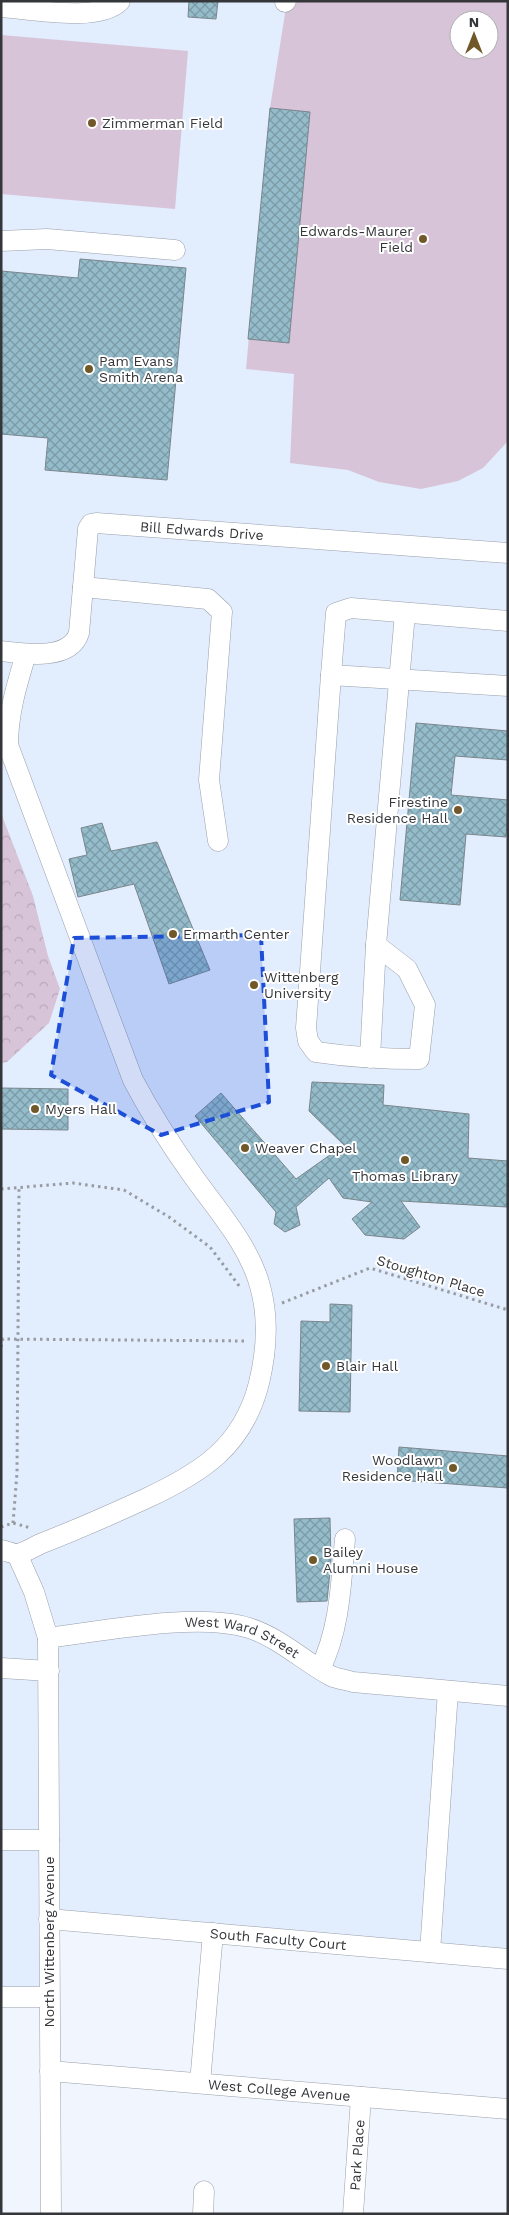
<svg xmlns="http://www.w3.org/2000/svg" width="509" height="2215" viewBox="0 0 509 2215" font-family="'Work Sans',sans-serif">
<defs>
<pattern id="park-crowns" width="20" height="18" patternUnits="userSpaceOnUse" patternTransform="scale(1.25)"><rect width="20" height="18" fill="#d8c4d8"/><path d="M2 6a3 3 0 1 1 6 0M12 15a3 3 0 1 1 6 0" fill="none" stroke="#baa9ba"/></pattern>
<pattern id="building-cross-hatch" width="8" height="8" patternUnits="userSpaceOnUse" patternTransform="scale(1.25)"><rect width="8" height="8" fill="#94bcca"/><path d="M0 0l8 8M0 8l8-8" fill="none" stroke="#7a9aa5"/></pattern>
</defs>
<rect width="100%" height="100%" fill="#f0f5fe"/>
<!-- built -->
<path fill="#e2edfe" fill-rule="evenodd" d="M120,1H508V1959L50,1919L49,1997H1V7ZM459,20H489V50H459Z"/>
<!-- park -->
<path fill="url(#park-crowns)" d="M1,813L33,896L48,956L60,989L49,1023L7,1062L1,1063Z"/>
<!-- pitch -->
<path fill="#d8c4d8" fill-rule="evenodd" d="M287,1H508V441L483,468L458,481L421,489L379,482L348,470L290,463L294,374L246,369L270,108ZM459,20H489V50H459Z
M1,35L188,51L175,209L1,194Z"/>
<!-- building -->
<path fill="url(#building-cross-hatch)" stroke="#7a868b" d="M189,1H218L216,19L188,17Z
M270,108L310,112L289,343L248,339Z
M80,259L186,268L167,480L45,470L48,438L1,434V271L78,278Z
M416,723L508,731V760L455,756L451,795L508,800L506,837L466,834L460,905L400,900Z
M102,823L111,851L157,842L210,970L169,984L134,884L78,897L69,859L87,855L81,828Z
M312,1082L384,1085L383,1105L469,1114L468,1158L508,1161L507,1207L401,1201L420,1227L404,1239L365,1235L352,1219L372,1202L343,1198L329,1178L296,1207L300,1225L285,1232L274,1224L276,1212L195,1116L221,1093L296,1179L344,1145L309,1111Z
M1,1088L68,1089V1130L1,1129Z
M330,1304L352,1305L350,1412L299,1411L301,1321L330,1322Z
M399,1447L508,1456V1488L397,1480Z
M330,1518L331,1562L327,1601L297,1602L294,1519Z"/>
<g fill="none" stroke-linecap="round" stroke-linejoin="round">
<defs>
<g id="minor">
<path d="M285,2L286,1"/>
<path d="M1,7C30,9 99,23 120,1"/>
<path d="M1,241L47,239L175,250"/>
<path d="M83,587L208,599L222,612L209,780L218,841"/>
<path id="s1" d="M1,651C25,654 70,661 79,633L88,529L91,524L96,523L508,553"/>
<path d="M331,675L336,613L351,608L508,621"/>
<path d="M376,945L405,613"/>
<path d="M370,1058L376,945L407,969L425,1005L419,1059C384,1059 350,1057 316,1052L308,1041L306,1028L331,675L508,686"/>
<path d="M1,1550C6,1551 11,1553 16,1554C23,1554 34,1547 40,1544C76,1530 110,1515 145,1499C201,1473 243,1447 259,1383C267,1350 269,1318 260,1286C249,1245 217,1210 193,1176C171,1145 151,1114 133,1080L8,745C8,713 17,684 26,654"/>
<path d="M17,1554L34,1592L48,1638"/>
<path d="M1,1668L49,1671"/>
<path d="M320,1669C340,1629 341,1583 345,1539"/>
<path d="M1,1840H49"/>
<path id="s2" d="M49,1919L508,1959"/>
<path d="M430,1952L448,1691"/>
<path d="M1,1997H49"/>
<path id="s3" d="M50,2071L508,2109"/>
<path d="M200,2083L213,1933"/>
<path id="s4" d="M51,2214L48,1638C103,1631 198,1612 249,1628C280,1638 303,1661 331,1676C338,1679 346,1680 353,1682L508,1696"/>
<path d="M203,2214L204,2191"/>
<path id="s5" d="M353,2214L361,2097"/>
</g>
</defs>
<!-- minor casing -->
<use href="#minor" stroke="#999fa9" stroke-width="21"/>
<!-- path -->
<path stroke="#989ca2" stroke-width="3" stroke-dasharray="2.5 4" stroke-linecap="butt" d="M1,1189L73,1183L124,1190L169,1217L210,1247L240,1287
M282,1303L370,1268L508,1310
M1,1339L248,1341
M1,1347L3,1339
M13,1523L17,1473L19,1187
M1,1527L13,1523L31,1528"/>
<!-- minor -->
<use href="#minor" stroke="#fff" stroke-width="20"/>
</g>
<!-- marked area -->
<path fill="#1d4ed8" fill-opacity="0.2" stroke="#1d4ed8" stroke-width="4" stroke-dasharray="10 6" stroke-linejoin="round" d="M261,935L269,1102L161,1135L51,1075L74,938Z"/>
<!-- markers -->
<g fill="#705829" stroke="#fff" stroke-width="2">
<circle cx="92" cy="123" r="5"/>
<circle cx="423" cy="239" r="5"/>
<circle cx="89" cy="369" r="5"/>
<circle cx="458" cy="810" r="5"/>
<circle cx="173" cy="934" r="5"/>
<circle cx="254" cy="985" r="5"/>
<circle cx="35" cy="1109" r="5"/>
<circle cx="245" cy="1148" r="5"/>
<circle cx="405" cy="1160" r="5"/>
<circle cx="326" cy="1366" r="5"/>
<circle cx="453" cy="1468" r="5"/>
<circle cx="313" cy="1560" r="5"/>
</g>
<g text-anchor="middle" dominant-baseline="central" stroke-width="4" stroke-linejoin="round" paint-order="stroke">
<!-- poi labels -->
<g font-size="14" fill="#34363a" stroke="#fff" text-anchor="start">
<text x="102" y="123">Zimmerman Field</text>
<text x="413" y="231" text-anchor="end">Edwards-Maurer<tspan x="413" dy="16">Field</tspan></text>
<text x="99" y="361">Pam Evans<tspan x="99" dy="16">Smith Arena</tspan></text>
<text x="448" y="802" text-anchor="end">Firestine<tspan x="448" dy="16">Residence Hall</tspan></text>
<text x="183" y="934">Ermarth Center</text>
<text x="264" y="977">Wittenberg<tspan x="264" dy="16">University</tspan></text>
<text x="45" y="1109">Myers Hall</text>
<text x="255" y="1148">Weaver Chapel</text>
<text x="405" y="1176" text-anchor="middle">Thomas Library</text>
<text x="336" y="1366">Blair Hall</text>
<text x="443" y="1460" text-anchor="end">Woodlawn<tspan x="443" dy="16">Residence Hall</tspan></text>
<text x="323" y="1552">Bailey<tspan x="323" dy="16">Alumni House</tspan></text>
</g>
<!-- street labels -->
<g font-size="14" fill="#34363a" stroke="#fff">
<text stroke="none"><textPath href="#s1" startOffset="308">Bill Edwards Drive</textPath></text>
<text transform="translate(431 1276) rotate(17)">Stoughton Place</text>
<text stroke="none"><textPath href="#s4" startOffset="774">West Ward Street</textPath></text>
<text stroke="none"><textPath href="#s2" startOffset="230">South Faculty Court</textPath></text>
<text transform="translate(49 1942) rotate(-90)">North Wittenberg Avenue</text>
<text stroke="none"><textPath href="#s3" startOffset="230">West College Avenue</textPath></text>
<text stroke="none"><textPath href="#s5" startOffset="59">Park Place</textPath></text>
</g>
</g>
<!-- border -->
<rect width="509" height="2215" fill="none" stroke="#34363a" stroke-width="5"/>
<!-- north arrow -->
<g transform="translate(474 35)"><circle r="24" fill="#ffffff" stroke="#aeafb0"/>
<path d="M0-4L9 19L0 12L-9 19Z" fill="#705829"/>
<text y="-8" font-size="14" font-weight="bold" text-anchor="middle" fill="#34363a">N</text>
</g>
</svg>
